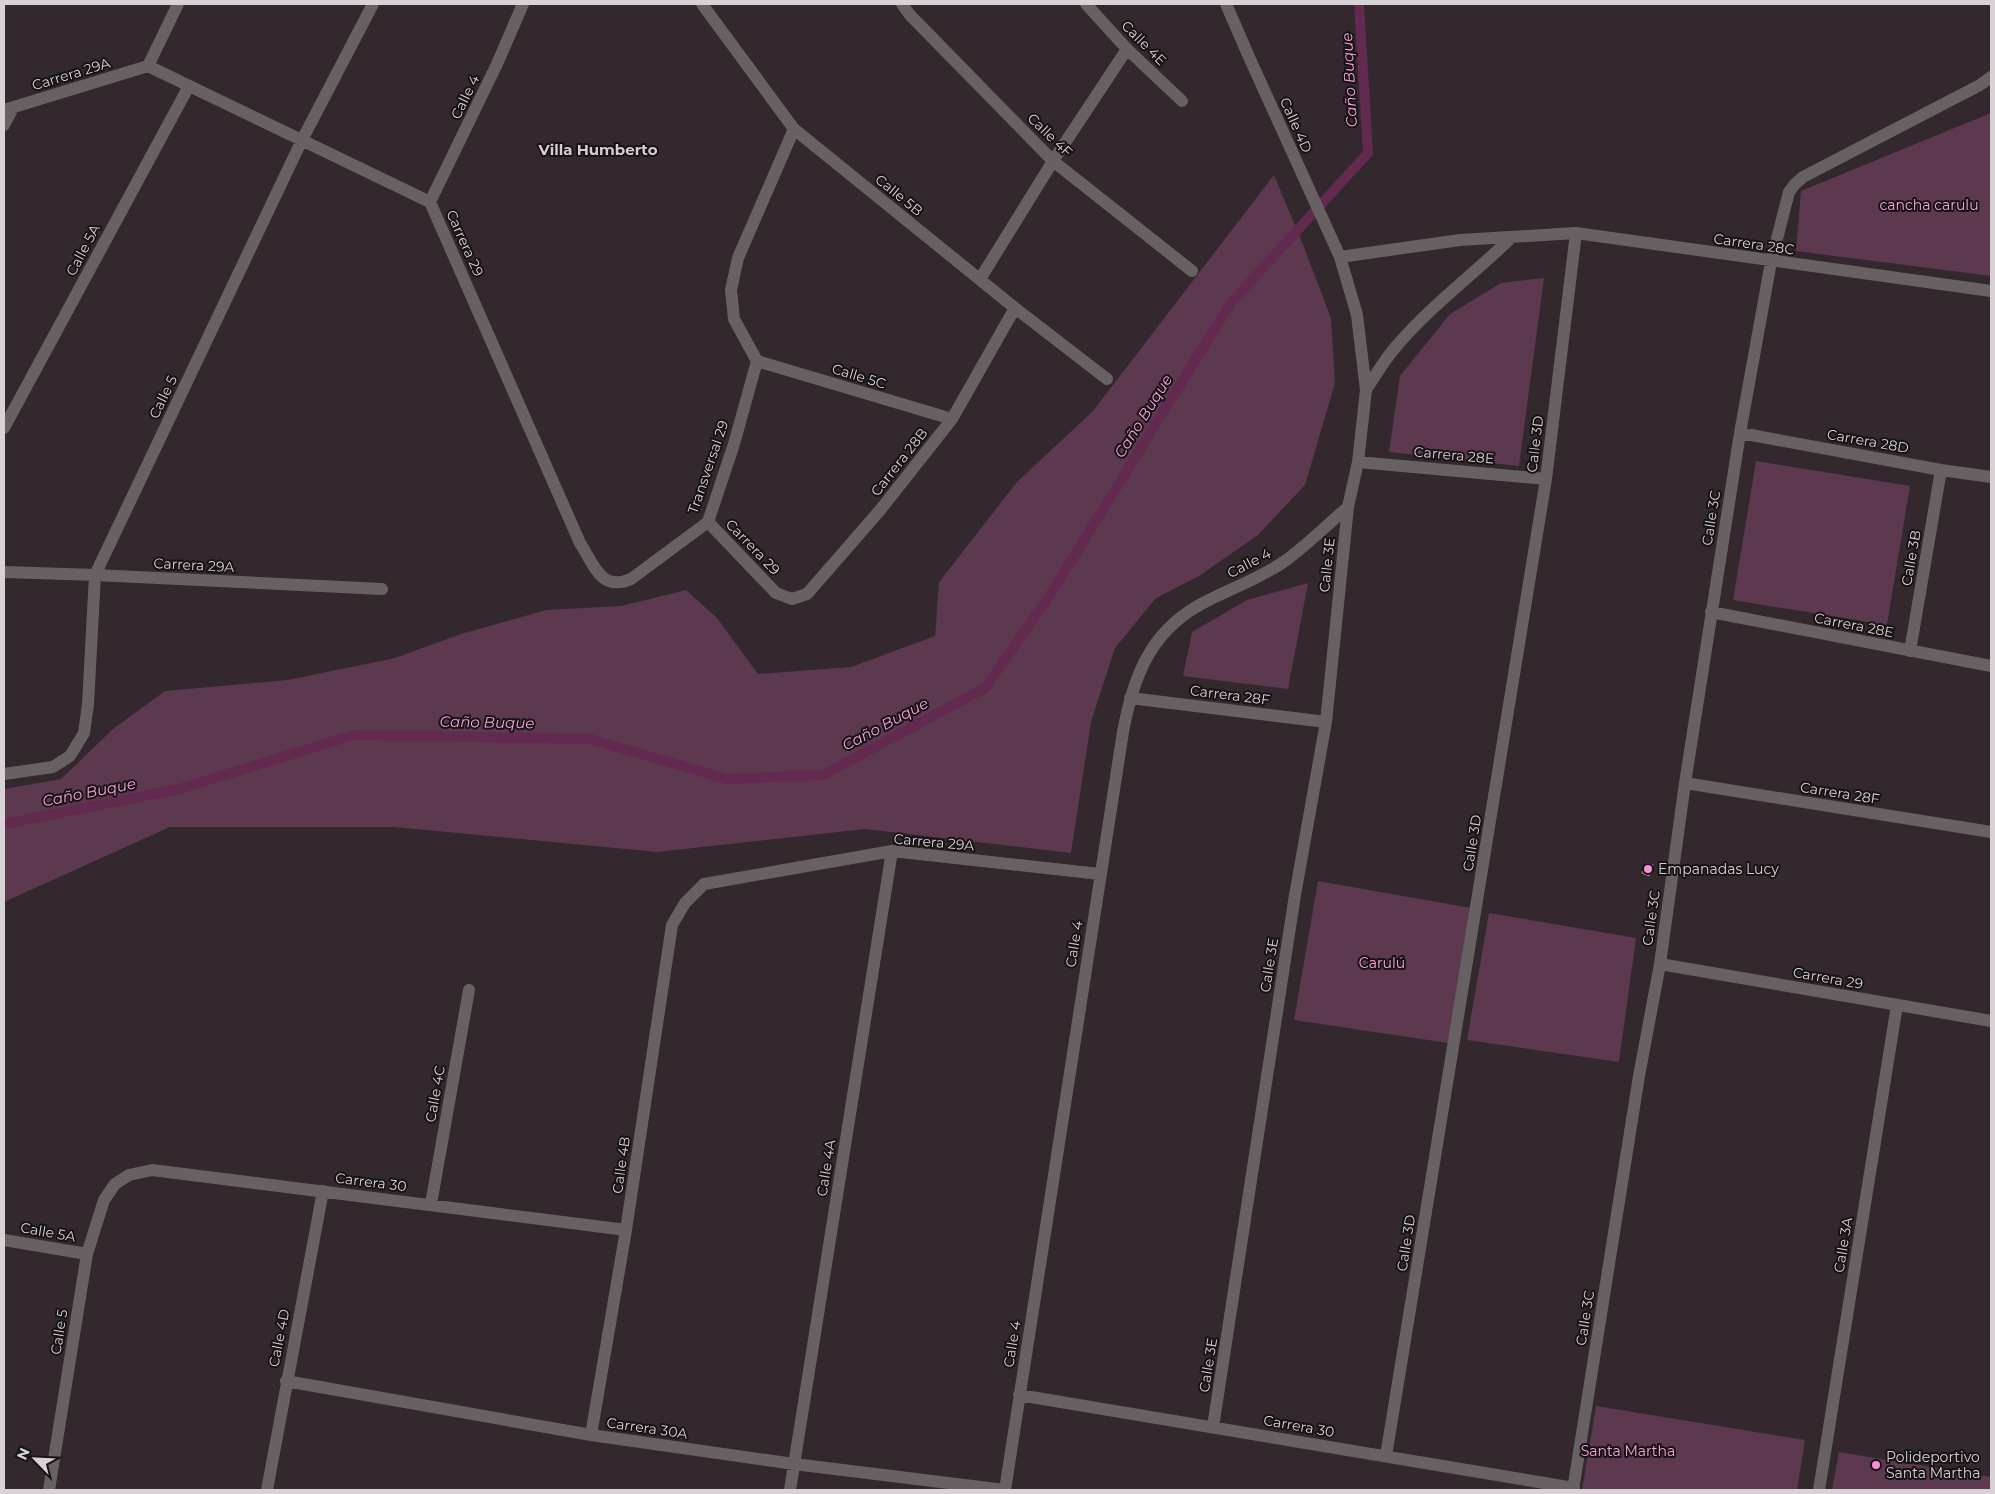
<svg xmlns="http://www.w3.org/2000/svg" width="1995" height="1494" viewBox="0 0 1995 1494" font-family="Montserrat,sans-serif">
<rect width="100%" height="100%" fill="#32282e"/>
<!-- green -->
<path fill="#5c394e" d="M1991,113V276L1796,251L1801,191Z
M1274,175L1302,242L1331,318L1335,383L1305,485L1258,535L1199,576L1156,598L1115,648L1091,722L1071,853L865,829L657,852L394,827H170L4,902V789L61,779L113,729L165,691L288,680L395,658L461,634L546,610L621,606L686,590L717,618L758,674L851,667L935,636L939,582L1017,482L1093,411Z
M1544,278L1519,466L1389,452L1400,376L1450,314L1501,283Z
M1756,461L1910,486L1887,625L1733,600Z
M1308,583L1288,689L1183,676L1192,632L1247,600Z
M1318,881L1471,908L1448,1043L1294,1020Z
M1489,913L1636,938L1619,1062L1467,1040Z
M1596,1406L1805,1440L1797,1490H1582Z
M1839,1452L1991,1477V1490H1832Z"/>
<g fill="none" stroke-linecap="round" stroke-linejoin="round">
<!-- stream -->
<path stroke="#622a4f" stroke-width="10" d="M4,824L179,789L354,735L590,739L727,779L823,775L985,688L1050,595L1230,304L1368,153L1359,4"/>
</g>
<!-- building -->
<path fill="#7d4368" stroke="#9f929a" d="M1647,863L1653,865L1649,876L1642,873Z"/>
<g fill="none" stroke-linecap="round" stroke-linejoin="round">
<!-- minor -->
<path stroke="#676164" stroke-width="12" d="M702,4L794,129L1015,308L1107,379
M902,4L910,15L1053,161L1192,271
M1086,4L1127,49L1182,101
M148,66L430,202L580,543C594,565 601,592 631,579L708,522L734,444L757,361
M148,66L178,4
M4,110L148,66
M4,125L13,108
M430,202L497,64L523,4
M1340,257L1460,240L1576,233L1991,291
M980,279L1053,161L1127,49
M757,361L734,319L731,290L738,258L794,129
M757,361L952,419
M1366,390C1375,376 1383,362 1394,349C1429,307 1473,275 1512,237
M4,428L189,86
M1740,433L1941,470L1991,477
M1358,462L1546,479
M708,522L776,593L792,599L807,594L881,509L952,419L1015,308
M4,572L95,575L382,589
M1711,612L1991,666
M1910,651L1941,470
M1130,698L1326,722
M4,774L53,767L70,756L84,733L88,704L95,575L302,140L373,4
M1685,783L1991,832
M1660,964L1991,1021
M431,1204L469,990
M4,1240L87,1254
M286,1381L591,1435L794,1464L1005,1490
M1019,1395L1574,1488
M1213,1427L1295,895L1326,722L1348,507L1358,462L1366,390L1357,315L1340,257L1249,57L1226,4
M591,1435L626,1230L672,925L685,903L704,884L892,851L1100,874
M1386,1456L1546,479L1576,233
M49,1490L87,1254L104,1200L115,1184L129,1175L152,1170L626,1230
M267,1490L323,1191
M790,1490L892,851
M1005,1490L1123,732C1134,672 1153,626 1211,599C1235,587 1262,577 1285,561C1307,545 1328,524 1348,507
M1573,1490L1639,1076L1660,964L1685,783L1740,433L1771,262L1789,192L1795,184L1803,177L1980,85L1991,77
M1819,1490L1897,1005"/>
</g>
<!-- markers -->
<g fill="#f690d1" stroke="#171215" stroke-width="2">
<circle cx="1648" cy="869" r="5"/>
<circle cx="1876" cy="1465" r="5"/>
</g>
<g text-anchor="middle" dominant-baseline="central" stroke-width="4" stroke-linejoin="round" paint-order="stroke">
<!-- street labels -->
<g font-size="14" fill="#d8d1d5" stroke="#171215">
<text transform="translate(1144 43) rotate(45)">Calle 4E</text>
<text transform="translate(71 74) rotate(-17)">Carrera 29A</text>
<text transform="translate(465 97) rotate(-64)">Calle 4</text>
<text transform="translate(1296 125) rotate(66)">Calle 4D</text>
<text transform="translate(1050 135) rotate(44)">Calle 4F</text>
<text transform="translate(899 195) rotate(39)">Calle 5B</text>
<text transform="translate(465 243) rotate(66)">Carrera 29</text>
<text transform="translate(1754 244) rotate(8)">Carrera 28C</text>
<text transform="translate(83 250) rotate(-62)">Calle 5A</text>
<text transform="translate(859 376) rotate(17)">Calle 5C</text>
<text transform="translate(163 397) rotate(-64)">Calle 5</text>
<text transform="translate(1868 441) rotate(10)">Carrera 28D</text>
<text transform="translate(1535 444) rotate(-83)">Calle 3D</text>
<text transform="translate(1454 455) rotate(5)">Carrera 28E</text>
<text transform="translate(899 462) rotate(-52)">Carrera 28B</text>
<text transform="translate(708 467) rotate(-71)">Transversal 29</text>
<text transform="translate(1711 518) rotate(-81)">Calle 3C</text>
<text transform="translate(753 547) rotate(46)">Carrera 29</text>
<text transform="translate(1911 558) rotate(-80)">Calle 3B</text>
<text transform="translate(1249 563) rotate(-28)">Calle 4</text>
<text transform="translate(194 565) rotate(3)">Carrera 29A</text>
<text transform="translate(1327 565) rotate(-84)">Calle 3E</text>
<text transform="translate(1854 625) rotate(11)">Carrera 28E</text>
<text transform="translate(1230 695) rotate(7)">Carrera 28F</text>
<text transform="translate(1840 793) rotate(9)">Carrera 28F</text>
<text transform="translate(934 842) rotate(5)">Carrera 29A</text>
<text transform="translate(1472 843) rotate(-81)">Calle 3D</text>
<text transform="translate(1651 918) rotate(-82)">Calle 3C</text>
<text transform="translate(1074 944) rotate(-81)">Calle 4</text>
<text transform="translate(1269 965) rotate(-81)">Calle 3E</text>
<text transform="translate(1828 978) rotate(10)">Carrera 29</text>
<text transform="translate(435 1094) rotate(-80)">Calle 4C</text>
<text transform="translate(621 1165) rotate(-82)">Calle 4B</text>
<text transform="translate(826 1168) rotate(-81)">Calle 4A</text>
<text transform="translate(371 1182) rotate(7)">Carrera 30</text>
<text transform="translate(48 1232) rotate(10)">Calle 5A</text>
<text transform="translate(1406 1243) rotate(-81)">Calle 3D</text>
<text transform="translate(1843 1245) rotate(-81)">Calle 3A</text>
<text transform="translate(1585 1318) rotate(-81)">Calle 3C</text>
<text transform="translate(59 1332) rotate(-81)">Calle 5</text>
<text transform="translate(279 1338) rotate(-79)">Calle 4D</text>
<text transform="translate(1012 1344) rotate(-81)">Calle 4</text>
<text transform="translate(1208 1365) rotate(-81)">Calle 3E</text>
<text transform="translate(1299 1426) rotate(10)">Carrera 30</text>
<text transform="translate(647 1428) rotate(8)">Carrera 30A</text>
</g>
<!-- park labels -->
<g font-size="14" fill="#fda4db" stroke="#171215">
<text x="1929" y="205">cancha carulu</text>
<text x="1382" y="963">Carulú</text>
<text x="1628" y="1451">Santa Martha</text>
</g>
<!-- poi labels -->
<g font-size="14" fill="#d8d1d5" stroke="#171215" text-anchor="start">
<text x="1658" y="869">Empanadas Lucy</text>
<text x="1886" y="1457">Polideportivo<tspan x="1886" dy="16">Santa Martha</tspan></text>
</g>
<!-- water labels -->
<g font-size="15" font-style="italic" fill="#fba3da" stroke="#171215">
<text transform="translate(1349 80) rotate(-93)">Caño Buque</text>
<text transform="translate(1143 416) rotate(-58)">Caño Buque</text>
<text transform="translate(487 722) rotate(1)">Caño Buque</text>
<text transform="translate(885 724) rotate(-28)">Caño Buque</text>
<text transform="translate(89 792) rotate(-11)">Caño Buque</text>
</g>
<!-- neighbourhood labels -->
<g font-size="15" font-weight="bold" fill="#d9cad3" stroke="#171215">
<text x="598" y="149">Villa Humberto</text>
</g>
</g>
<!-- border -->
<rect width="1995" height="1494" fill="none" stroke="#d8d1d5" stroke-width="10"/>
<!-- north arrow -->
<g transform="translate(35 1459) rotate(294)" stroke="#171215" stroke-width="4" paint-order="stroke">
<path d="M0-4L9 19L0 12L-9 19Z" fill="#d8d1d5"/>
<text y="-8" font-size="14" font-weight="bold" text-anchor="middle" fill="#d8d1d5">N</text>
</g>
</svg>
